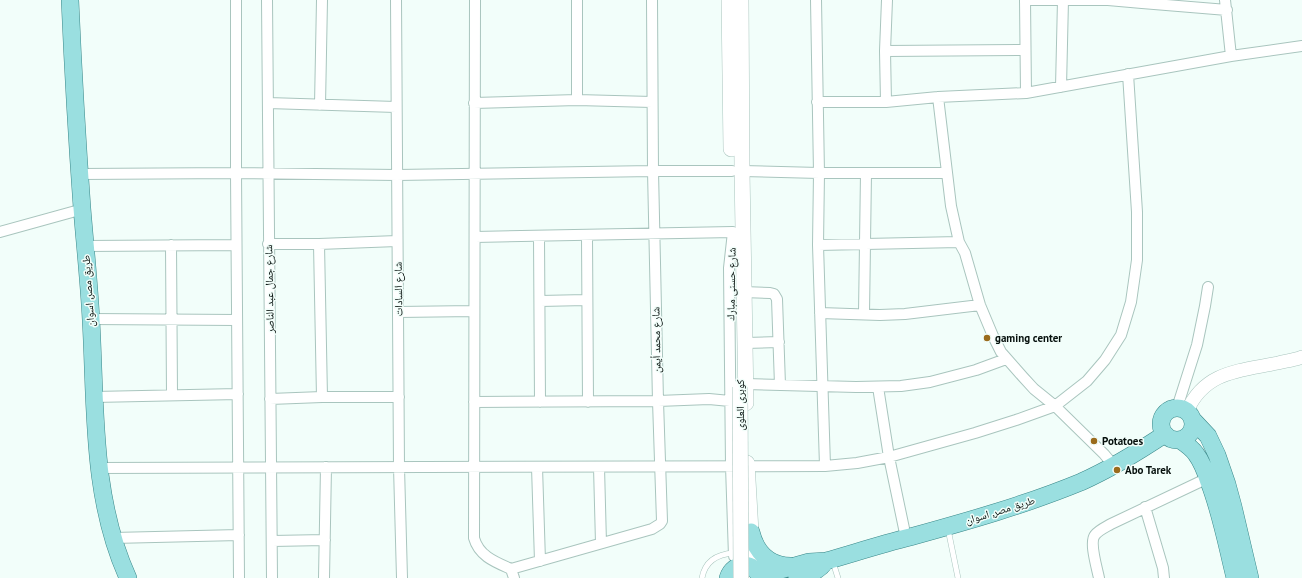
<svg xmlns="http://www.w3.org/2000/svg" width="1302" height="578" viewBox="0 0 1302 578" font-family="'PT Sans','Noto Naskh Arabic',sans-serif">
<rect width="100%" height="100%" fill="#f2fefa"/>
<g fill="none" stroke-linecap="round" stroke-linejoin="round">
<defs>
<path id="service" d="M948,529L958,578
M833,562L838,578
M702,578C705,561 718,554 734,553"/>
<path id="minor" d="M236,0V173L239,578
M267,0L272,578
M396,0L399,467L402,578
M475,0L474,538C479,556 495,562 511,569L514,578
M577,0V100
M816,0L819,173L818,245L825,466
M1025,0L1026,93
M1031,0H1108L1142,3V0
M1225,0L1231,56
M1142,3L1227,10
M885,51L1025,50
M1061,87L1063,0
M938,97L951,206L959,242L965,253L980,305L993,336L1001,352L1023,377L1034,389L1055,406L1104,454L1114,466
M817,102H886L938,97L1026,93L1231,56L1302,46
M886,102L885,51L887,0
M268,103L396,107
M474,103L577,100L652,102
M320,105L322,0
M742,171L819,173H947
M80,174L236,173L397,175L653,171H732
M0,232L83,209
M539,236L540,402
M587,236L588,402
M475,237L733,232L729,268L731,466L734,556
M268,244H319L322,397
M319,244L397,241
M171,245L172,395
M818,245L959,242
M85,246L236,245
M743,292L770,293L774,294L777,299L780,385
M540,301L586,300
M398,312L474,311
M820,313L880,315L905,314L980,305
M864,314L866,173
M91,319L237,320
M745,343L779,342
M746,384L856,387L901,386L930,382L976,370L1006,359
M878,387L889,457L906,538
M94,397L238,394
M270,399L322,397H399
M474,402L658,401L709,399L730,401
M1177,408L1197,345L1205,306L1208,287
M537,467L540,561
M599,467L601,543
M98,468L825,466L857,463L889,457L975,433L1016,420L1055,406L1087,381L1105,360L1121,335L1131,302L1137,260V212L1128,74
M1145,507L1163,568L1164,578
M113,538L239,535
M272,541L325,540
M511,569L652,529L660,524L662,521L658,401L653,171L652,0
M324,578L326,467
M1099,578C1097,568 1089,542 1095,535C1099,530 1106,527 1111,524L1208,478"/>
<path id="tertiary" d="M1187,411C1205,371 1239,371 1278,363C1286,361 1295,360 1302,357"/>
<path id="secondary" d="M729,0L731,149
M741,0L742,171L746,403
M747,463L751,532L750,566"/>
<path id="primary" d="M70,0C73,69 77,139 82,208C85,245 89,282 91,320C96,407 91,497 128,578
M1161 424a16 16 0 1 1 32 0a16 16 0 1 1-32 0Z
M1193,420L1208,436L1217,455L1227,484L1233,506L1250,578
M1180,440C1186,444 1192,448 1196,454C1202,462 1206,473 1209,482C1221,513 1227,546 1235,578
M751,532C756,552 769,566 791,566
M759,576L809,562L826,561C854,553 882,544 910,537C968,521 1025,505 1081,482C1110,469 1138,452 1165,434
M728,578C733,561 755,561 760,578
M797,578C809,574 818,572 826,561"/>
</defs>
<!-- service casing -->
<use href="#service" stroke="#a9c5be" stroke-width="6"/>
<!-- minor casing -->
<use href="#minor" stroke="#a9c5be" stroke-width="12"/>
<!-- tertiary casing -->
<use href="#tertiary" stroke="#a9c5be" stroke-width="14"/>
<!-- secondary casing -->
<use href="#secondary" stroke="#a9c5be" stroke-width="16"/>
<!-- primary casing -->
<use href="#primary" stroke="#3a8889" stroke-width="18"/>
<!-- service -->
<use href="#service" stroke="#fff" stroke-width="5"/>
<!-- minor -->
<use href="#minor" stroke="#fff" stroke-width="10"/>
<!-- tertiary -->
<use href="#tertiary" stroke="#fff" stroke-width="13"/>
<!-- secondary -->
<use href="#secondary" stroke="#fff" stroke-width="15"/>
<!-- primary -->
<use href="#primary" stroke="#9adfe0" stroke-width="17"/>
<defs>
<path id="secondary-bridge" d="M740,387L741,578"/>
</defs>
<!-- secondary-bridge casing -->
<use href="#secondary-bridge" stroke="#a9c5be" stroke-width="16" stroke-linecap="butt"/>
<!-- secondary-bridge -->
<use href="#secondary-bridge" stroke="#fff" stroke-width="15"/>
</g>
<!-- markers -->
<g fill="#9a6b1c" stroke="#f2fefa" stroke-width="1.5">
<circle cx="987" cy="338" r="4"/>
<circle cx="1094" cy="441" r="4"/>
<circle cx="1117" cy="470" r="4"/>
</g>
<g text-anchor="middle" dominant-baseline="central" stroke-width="3" stroke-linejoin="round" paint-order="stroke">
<!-- street labels -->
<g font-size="11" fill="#06100d" stroke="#f2fefa">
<text transform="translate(731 284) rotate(-89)">شارع حسنى مبارك</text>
<text transform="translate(269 289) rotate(-91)">شارع جمال عبد الناصر</text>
<text transform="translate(398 289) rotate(-91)">شارع السادات</text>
<text transform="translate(88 291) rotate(-94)">طريق مصر, اسوان</text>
<text transform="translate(656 340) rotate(-91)">شارع محمد أيمن</text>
<text transform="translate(740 405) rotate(-90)">كوبرى العلوى</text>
<text transform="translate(1000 510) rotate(-17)">طريق مصر, اسوان</text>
</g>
<!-- poi labels -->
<g font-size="11" font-weight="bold" fill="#06100d" stroke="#f2fefa" text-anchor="start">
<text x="995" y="338">gaming center</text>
<text x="1102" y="441">Potatoes</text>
<text x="1125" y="470">Abo Tarek</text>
</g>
</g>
</svg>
